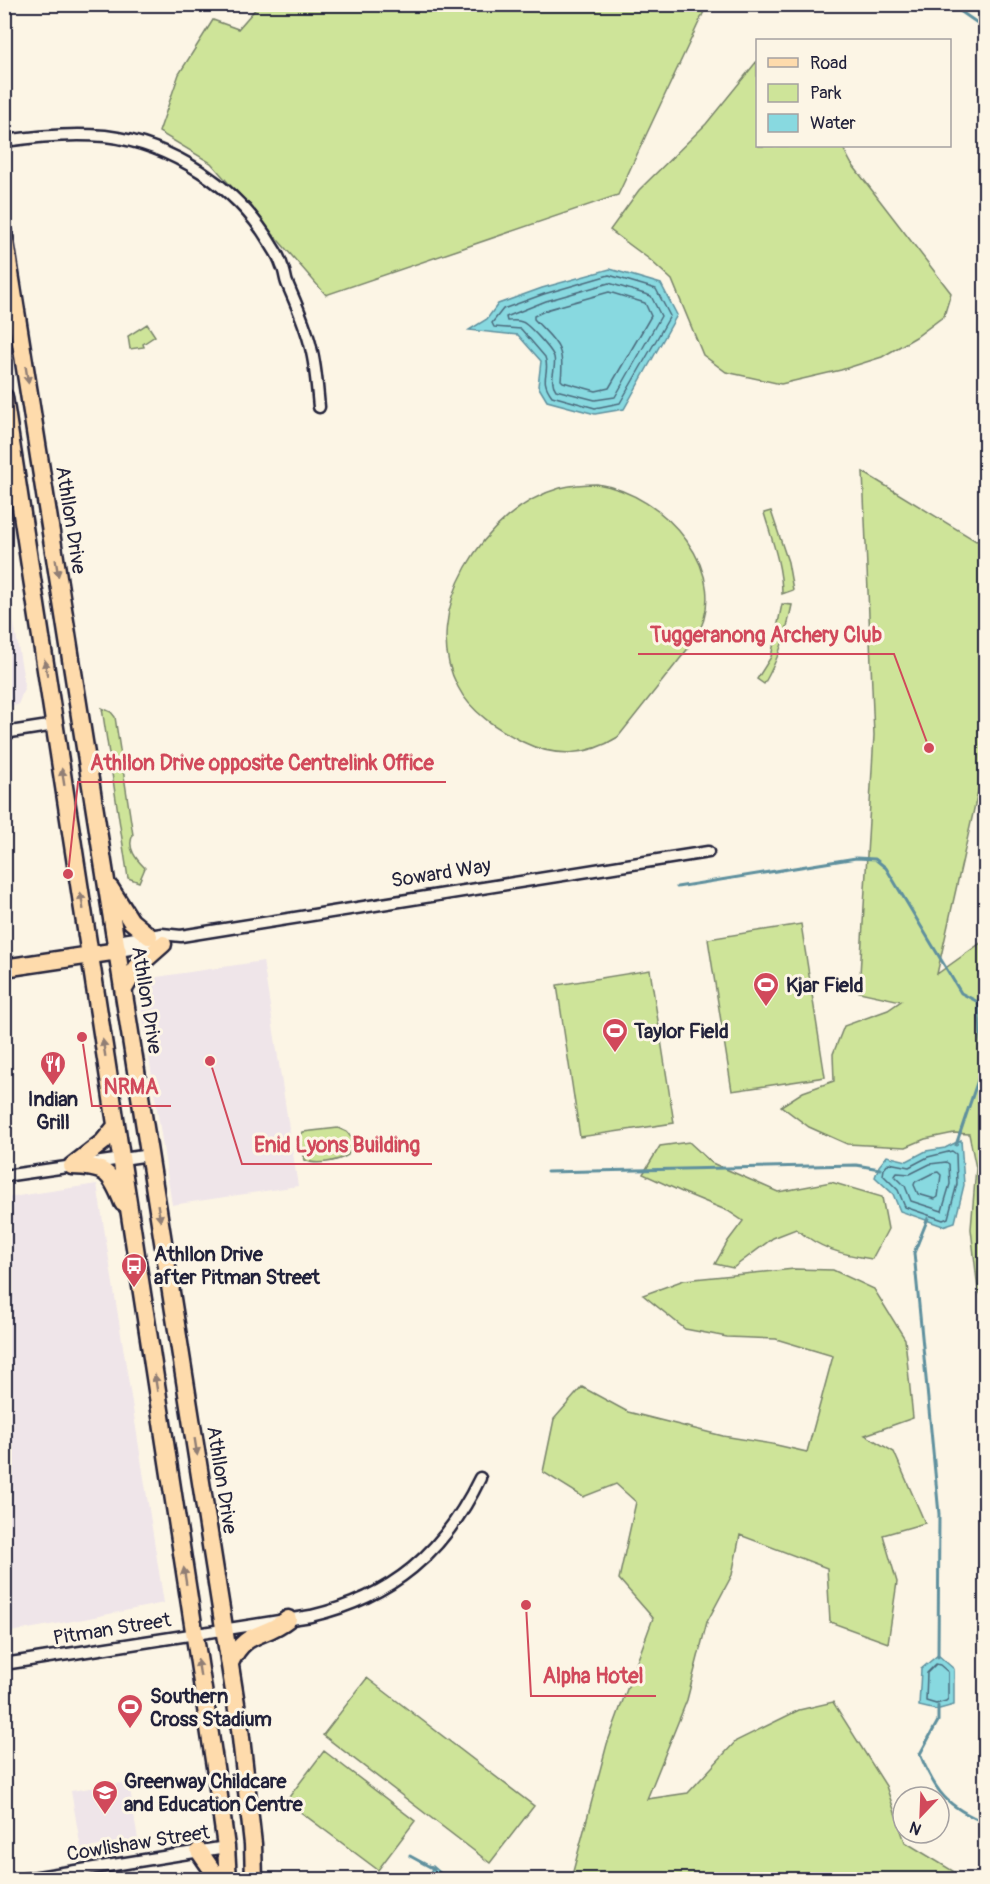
<svg xmlns="http://www.w3.org/2000/svg" width="990" height="1884" viewBox="0 0 990 1884" font-family="Pangolin,sans-serif">
<rect width="100%" height="100%" fill="#fcf5e5"/>
<filter id="ink" filterUnits="userSpaceOnUse"><feTurbulence type="fractalNoise" baseFrequency=".0167" numOctaves="2"/><feDisplacementMap in="SourceGraphic" scale="12" xChannelSelector="R" yChannelSelector="G"/><feConvolveMatrix kernelMatrix="1 2 1 2 8 2 1 2 1" color-interpolation-filters="sRGB"/></filter>
<g filter="url(#ink)">
<!-- built -->
<path fill="#efe5e9" d="M4,566L25,686L18,705L5,707Z
M263,961L298,1186L172,1205L137,980Z
M97,1184L164,1603L84,1619L5,1633V1198Z
M129,1782L138,1840L81,1849L71,1791Z"/>
<!-- green -->
<path fill="#cee499" stroke="#78836a" stroke-width="1.5" d="M259,5H707L618,195L326,295L211,163L159,132L179,74L213,20L238,29Z
M757,61L758,146H842L851,163L951,293L944,316L916,337L882,357L841,370L781,384L726,372L703,355L672,280L649,259L610,230L639,190L706,124Z
M147,324L155,336L143,344L144,347L130,349L128,336Z
M863,472L976,541L985,537V760L937,974L985,940V1301L978,1290L971,1229L976,1168L969,1134L954,1133L925,1139L906,1147L847,1144L809,1127L781,1106L803,1092L834,1081L833,1054L844,1026L888,1010L901,1001L859,992L874,735Z
M597,484C664,494 737,573 694,641L618,737C588,756 555,758 523,742C498,729 471,713 458,687C418,612 485,509 560,488C572,485 584,484 597,484Z
M771,511L788,562L793,590L782,594C782,566 772,540 764,513Z
M782,604L792,605C786,634 779,658 764,684L757,679L771,657Z
M102,708L111,712L115,717L133,835C126,848 137,860 145,868L139,882L128,878Z
M801,924L825,1077L732,1091L708,939Z
M650,970L674,1123L580,1137L557,985Z
M338,1128L347,1132L353,1140L348,1155C338,1161 316,1166 305,1160L299,1138L303,1132Z
M689,1142L712,1163L778,1192L831,1182L882,1197L888,1229L872,1259C840,1254 821,1249 796,1229L773,1238L733,1268L715,1264L728,1241L743,1221L728,1211L682,1192L643,1174L660,1146Z
M794,1269L833,1270L874,1289L905,1339L913,1418L865,1435L894,1452L925,1523L883,1535L897,1582L888,1643L830,1622L827,1568L740,1535L732,1575L707,1622L687,1700L647,1799L688,1793L736,1741L799,1710L833,1702L886,1786L905,1842L966,1879H571L607,1744L653,1618L619,1579L636,1502L616,1484L583,1497L543,1472L554,1419L582,1387L628,1412L723,1436L772,1444L807,1452L833,1356L776,1339L727,1337L685,1329L643,1295L684,1280Z
M367,1678L534,1806L490,1863L323,1735Z
M324,1751L415,1821L378,1870L286,1801Z"/>
<!-- water -->
<path fill="#88d9e0" stroke="#5f909e" stroke-width="1.5" d="M610,269L661,284L677,315L624,409L595,414L547,401L538,386L541,361L518,335L469,330L487,319L498,304L542,288Z
M961,1140L964,1185L955,1222L943,1226L900,1211L893,1194L875,1177L879,1166L887,1156L907,1161L926,1151L945,1148Z
M938,1655L954,1669V1705L936,1710L919,1706L921,1669Z
M433,1866L441,1873L481,1879H435L429,1875Z"/>
<g fill="none" stroke-linecap="round" stroke-linejoin="round">
<!-- shore -->
<path stroke="#4b6b7d" stroke-width="1.5" d="M609,275L656,289L670,316L620,403L595,408L552,396C538,378 551,373 545,357L521,329L494,327L492,323L503,309L544,294Z
M609,283L651,296L661,316L615,397L595,400L556,390C548,379 557,369 554,357C552,350 528,324 522,322C517,320 512,321 507,321L506,317L546,301Z
M609,292L645,303L651,316L609,388L596,391L563,382L561,380C565,345 556,343 534,319V316L549,309Z
M952,1151L956,1154L957,1184L948,1218L943,1220L905,1207L898,1190L883,1175L884,1169L889,1163L909,1167L928,1157Z
M946,1162L949,1164L950,1184L942,1211L911,1201L905,1186L895,1176L897,1173L910,1174L930,1164Z
M933,1173L938,1172L941,1175L938,1197L935,1199L918,1194L914,1185L915,1182Z
M936,1664L940,1665L948,1672V1699L946,1701L936,1704L926,1701L927,1673Z"/>
<!-- stream -->
<path stroke="#5f909e" stroke-width="3" d="M950,4L986,29
M677,887L856,858L875,859L886,868L961,993L978,1002L983,1065L956,1145
M547,1172L856,1165L880,1169
M928,1218L914,1253L939,1514L938,1657
M938,1706V1721L920,1754C935,1792 947,1807 986,1823
M410,1856L434,1869"/>
<defs>
<path id="street" d="M4,141C38,136 71,133 105,136C172,144 238,187 272,246C276,252 280,259 282,266C285,271 285,278 287,283C296,304 306,325 311,348C316,367 317,387 319,407
M4,733L55,725
M116,941L162,934L181,936L708,852
M118,951L162,944
M4,1176L150,1155
M4,1664L311,1616C392,1597 444,1553 480,1478
M19,1880L226,1847"/>
<path id="primary" d="M4,235L240,1729L253,1844L254,1880
M4,397L215,1767L226,1847L228,1880
M110,888L131,921L149,936
M4,968L118,951
M124,989L137,967L163,944
M72,1166C106,1167 110,1171 123,1203
M72,1166L103,1142L116,1126
M230,1663C246,1629 263,1639 288,1619
M199,1851L219,1880"/>
</defs>
<!-- street casing -->
<use href="#street" stroke="#22223b" stroke-width="15"/>
<!-- primary casing -->
<use href="#primary" stroke="#22223b" stroke-width="21"/>
<!-- street -->
<use href="#street" stroke="#fcf5e5" stroke-width="10"/>
<!-- primary -->
<use href="#primary" stroke="#fedbac" stroke-width="16"/>
</g>
<!-- one-way arrows -->
<defs><path id="oneway-solid" d="M-6-.8H1V-3.2L6.5 0L1 3.2V.8H-6Z" transform="scale(1.5)"/></defs>
<g fill="#907e74">
<use href="#oneway-solid" transform="translate(27 375) rotate(81)"/>
<use href="#oneway-solid" transform="translate(57 568) rotate(81)"/>
<use href="#oneway-solid" transform="translate(46 668) rotate(-99)"/>
<use href="#oneway-solid" transform="translate(63 777) rotate(-99)"/>
<use href="#oneway-solid" transform="translate(82 901) rotate(-99)"/>
<use href="#oneway-solid" transform="translate(104 1048) rotate(-99)"/>
<use href="#oneway-solid" transform="translate(159 1213) rotate(81)"/>
<use href="#oneway-solid" transform="translate(156 1383) rotate(-99)"/>
<use href="#oneway-solid" transform="translate(196 1447) rotate(81)"/>
<use href="#oneway-solid" transform="translate(185 1576) rotate(-99)"/>
<use href="#oneway-solid" transform="translate(199 1668) rotate(-99)"/>
</g>
</g>
<!-- icons -->
<defs>
<symbol id="stadium-pin" viewBox="-11 -11 22 30"><path d="M0 17L-7.5 6A9.5 9.5 0 1 1 7.5 6Z" fill="#d1495b" stroke="#fcf5e5"/><path d="M0-5a6.5 5 0 1 0 0 10a6.5 5 0 1 0 0-10ZM-3.5-1.8h7v3.6h-7Z" fill="#fff"/></symbol>
<symbol id="restaurant-pin" viewBox="-11 -11 22 30"><path d="M0 17L-7.5 6A9.5 9.5 0 1 1 7.5 6Z" fill="#d1495b" stroke="#fcf5e5"/><path d="M-5-6h1v4h1v-4h1v4h1v-4h1v5L-1.5 .5V6h-2V.5L-5-1ZM5-6V6H3V1.5H1.5Q1.5-4 5-6Z" fill="#fff"/></symbol>
<symbol id="bus-pin" viewBox="-11 -11 22 30"><path d="M0 17L-7.5 6A9.5 9.5 0 1 1 7.5 6Z" fill="#d1495b" stroke="#fcf5e5"/><path d="M-5-6H5V4H4V6H2V4H-2V6H-4V4H-5ZM-3.5-4V0h7V-4ZM-3.5 1.2v1.5H-2V1.2ZM2 1.2v1.5H3.5V1.2Z" fill="#fff"/></symbol>
<symbol id="school-pin" viewBox="-11 -11 22 30"><path d="M0 17L-7.5 6A9.5 9.5 0 1 1 7.5 6Z" fill="#d1495b" stroke="#fcf5e5"/><path d="M0-5L7-2L0 1L-7-2ZM-4 1L0 2.5L4 1V4Q0 6-4 4Z" fill="#fff"/></symbol>
</defs>
<g fill-rule="evenodd">
<use href="#stadium-pin" x="751" y="970" width="30" height="40"/>
<use href="#stadium-pin" x="600" y="1016" width="30" height="40"/>
<use href="#restaurant-pin" x="38" y="1049" width="30" height="40"/>
<use href="#bus-pin" x="119" y="1251" width="30" height="40"/>
<use href="#stadium-pin" x="115" y="1692" width="30" height="40"/>
<use href="#school-pin" x="90" y="1778" width="30" height="40"/>
</g>
<g text-anchor="middle" dominant-baseline="central" stroke-width="6" stroke-linejoin="round" paint-order="stroke">
<!-- street labels -->
<g font-size="20" fill="#22223b" stroke="#fcf5e5">
<text transform="translate(71 520) rotate(81)">Athllon Drive</text>
<text transform="translate(441 873) rotate(-9)">Soward Way</text>
<text transform="translate(147 1000) rotate(81)">Athllon Drive</text>
<text transform="translate(222 1480) rotate(81)">Athllon Drive</text>
<text transform="translate(112 1629) rotate(-9)">Pitman Street</text>
<text transform="translate(138 1843) rotate(-9)">Cowlishaw Street</text>
</g>
<!-- poi labels -->
<g font-size="20" font-weight="bold" fill="#22223b" stroke="#fcf5e5" text-anchor="start">
<text x="786" y="985">Kjar Field</text>
<text x="634" y="1031">Taylor Field</text>
<text x="53" y="1099" text-anchor="middle">Indian<tspan x="53" dy="23">Grill</tspan></text>
<text x="154" y="1254">Athllon Drive<tspan x="154" dy="23">after Pitman Street</tspan></text>
<text x="150" y="1696">Southern<tspan x="150" dy="23">Cross Stadium</tspan></text>
<text x="124" y="1781">Greenway Childcare<tspan x="124" dy="23">and Education Centre</tspan></text>
</g>
</g>
<!-- callouts -->
<path fill="none" stroke="#d1495b" stroke-width="2" d="M929 748L894 654H638M68 874L78 782H446M82 1037L92 1106H171M210 1061L242 1164H432M526 1605L531 1696H656"/>
<g fill="#d1495b" stroke="#fcf5e5" stroke-width="2">
<circle cx="929" cy="748" r="6"/>
<circle cx="68" cy="874" r="6"/>
<circle cx="82" cy="1037" r="6"/>
<circle cx="210" cy="1061" r="6"/>
<circle cx="526" cy="1605" r="6"/>
</g>
<g font-size="21" text-anchor="middle" font-weight="bold" fill="#d1495b" stroke="#fcf5e5" stroke-width="6" stroke-linejoin="round" paint-order="stroke">
<text x="766" y="642">Tuggeranong Archery Club</text>
<text x="262" y="770">Athllon Drive opposite Centrelink Office</text>
<text x="131" y="1094">NRMA</text>
<text x="337" y="1152">Enid Lyons Building</text>
<text x="593" y="1683">Alpha Hotel</text>
</g>
<!-- margin -->
<rect width="990" height="1884" fill="none" stroke="#fcf5e5" stroke-width="24"/>
<rect x="12" y="12" width="966" height="1860" fill="none" stroke="#22223b" stroke-width="2" filter="url(#ink)"/>
<!-- legend -->
<rect x="756" y="39" width="195" height="108" fill="#fcf5e5" stroke="#a5a1a1" stroke-width="1.5"/>
<rect x="768" y="58" width="30" height="9" fill="#fedbac" stroke="#a5a1a1" stroke-width="1.5"/>
<text x="810" y="69" font-size="18" fill="#22223b">Road</text>
<rect x="768" y="84" width="30" height="18" fill="#cee499" stroke="#a5a1a1" stroke-width="1.5"/>
<text x="810" y="99" font-size="18" fill="#22223b">Park</text>
<rect x="768" y="114" width="30" height="18" fill="#88d9e0" stroke="#a5a1a1" stroke-width="1.5"/>
<text x="810" y="129" font-size="18" fill="#22223b">Water</text>
<!-- north arrow -->
<g transform="translate(921 1815) rotate(203)"><circle r="28" fill="#fcf5e5" stroke="#a5a1a1" stroke-width="1.5"/>
<path d="M0-4.5L10 22L0 15L-10 22Z" fill="#d1495b"/>
<text y="-9" font-size="16" font-weight="bold" text-anchor="middle" fill="#22223b">N</text>
</g>
</svg>
